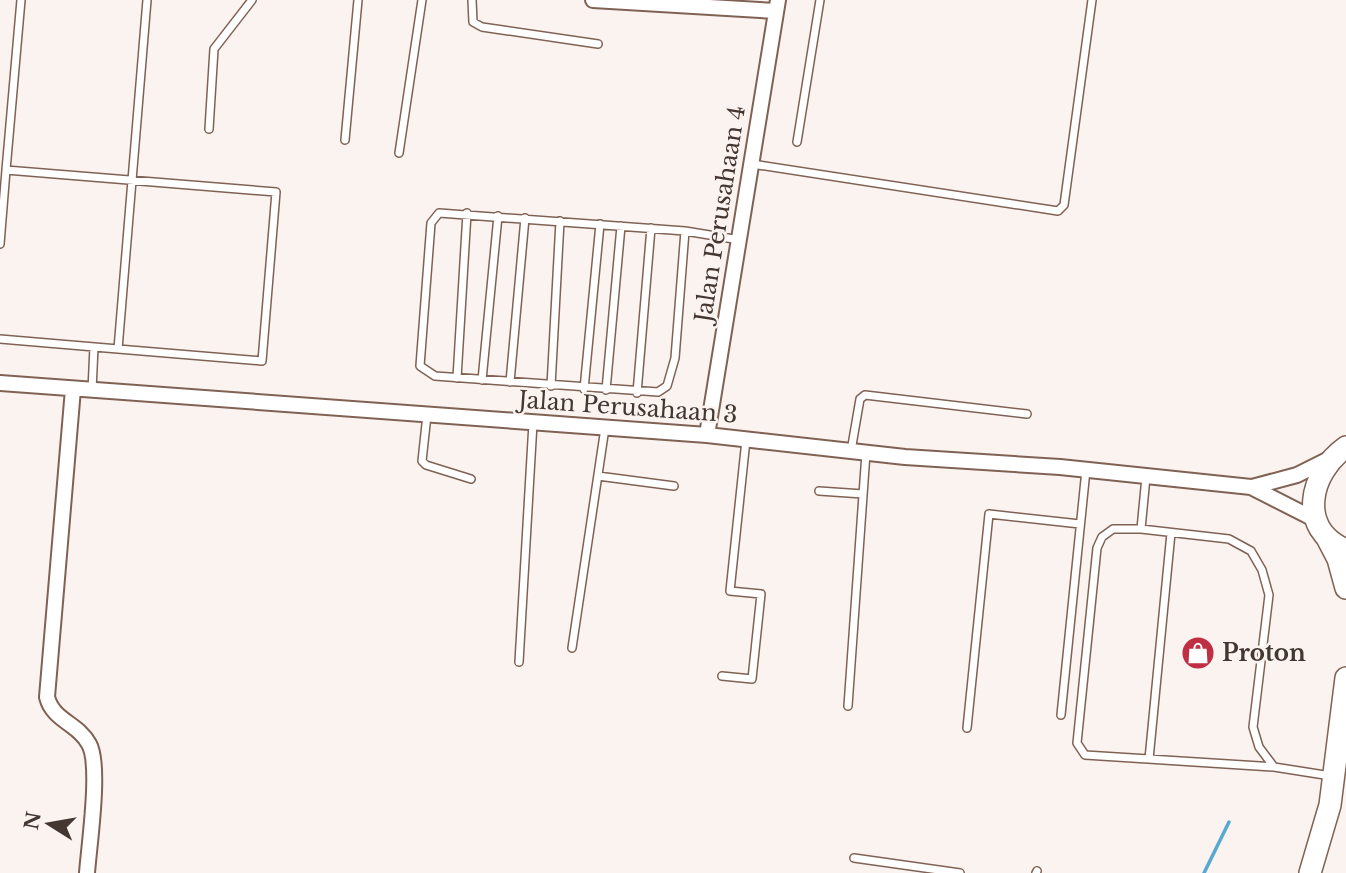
<svg xmlns="http://www.w3.org/2000/svg" width="1346" height="873" viewBox="0 0 1346 873" font-family="'Libre Baskerville',serif">
<rect width="100%" height="100%" fill="#faf3f0"/>
<g fill="none" stroke-linecap="round" stroke-linejoin="round">
<!-- stream -->
<path stroke="#56aacf" stroke-width="3.5" d="M1204,873L1229,822"/>
<defs>
<path id="lane" d="M21,0L6,170L276,192L262,361L118,349L147,0
M472,0L473,22L482,27L598,44
M209,129L214,49L252,0
M345,140L358,0
M797,142L820,0
M399,153L422,0
M752,164L1058,211L1064,205L1092,0
M685,231L675,358L667,386L658,392L435,376L420,366L431,223L439,213L685,231L740,240
M0,244L6,170
M0,339L118,349
M457,378L467,213
M482,380L498,216
M510,382L525,218
M551,386L560,221
M584,389L600,224
M92,390L94,347
M606,390L621,226
M637,393L651,228
M427,415L422,461L426,465L471,479
M851,451L860,399L865,395L1027,414
M598,476L674,486
M1146,477L1141,529L1229,539L1251,551L1262,570L1269,595L1253,727L1259,747L1274,767L1331,776
M819,491L863,494
M1141,529H1113L1102,537L1097,548L1077,743L1085,755L1274,767
M572,648L605,428
M519,662L533,423
M722,676L752,679L761,594L730,591L746,440
M848,706L866,453
M1061,715L1086,470
M967,728L989,514L1080,524
M1149,759L1171,533
M854,858L960,873
M1036,873L1037,871"/>
<path id="street" d="M593,0L776,11
M0,383L707,435L905,457L1060,467L1251,487L1318,521
M73,389L47,697C53,721 78,723 89,744C101,765 89,845 87,873
M707,435L778,0
M1252,487L1297,475L1329,459"/>
<path id="primary" d="M1346,447C1309,473 1297,529 1346,550
M1327,538L1338,559L1346,588
M1310,873L1330,805L1346,678"/>
</defs>
<!-- lane casing -->
<use href="#lane" stroke="#806254" stroke-width="10"/>
<!-- street casing -->
<use href="#street" stroke="#806254" stroke-width="18"/>
<!-- primary casing -->
<use href="#primary" stroke="#806254" stroke-width="24"/>
<!-- lane -->
<use href="#lane" stroke="#fff" stroke-width="7"/>
<!-- street -->
<use href="#street" stroke="#fff" stroke-width="14"/>
<!-- primary -->
<use href="#primary" stroke="#fff" stroke-width="21"/>
</g>
<!-- icons -->
<defs>
<symbol id="shop-disc" viewBox="-11 -11 22 22"><circle r="9.5" fill="#bf2e43" stroke="#faf3f0"/><path d="M-5-2.5h2.3a2.7 3.5 0 0 1 5.4 0H5L5.5 6h-11ZM-1.5-2.5h3a1.5 2.3 0 0 0-3 0Z" fill="#fff"/></symbol>
</defs>
<g fill-rule="evenodd">
<use href="#shop-disc" x="1179" y="634" width="38" height="38"/>
</g>
<g text-anchor="middle" dominant-baseline="central" stroke-width="5" stroke-linejoin="round" paint-order="stroke">
<!-- street labels -->
<g font-size="23" fill="#443630" stroke="#faf3f0">
<text transform="translate(720 214) rotate(-81)">Jalan Perusahaan 4</text>
<text transform="translate(628 407) rotate(4)">Jalan Perusahaan 3</text>
</g>
<!-- poi labels -->
<g font-size="23" font-weight="bold" fill="#443630" stroke="#faf3f0" text-anchor="start">
<text x="1222" y="653">Proton</text>
</g>
</g>
<!-- north arrow -->
<g transform="translate(49 824) rotate(281)" stroke="#faf3f0" stroke-width="5" paint-order="stroke">
<path d="M0-5L12 26L0 18L-12 26Z" fill="#443630"/>
<text y="-10" font-size="19" font-weight="bold" text-anchor="middle" fill="#443630">N</text>
</g>
</svg>
